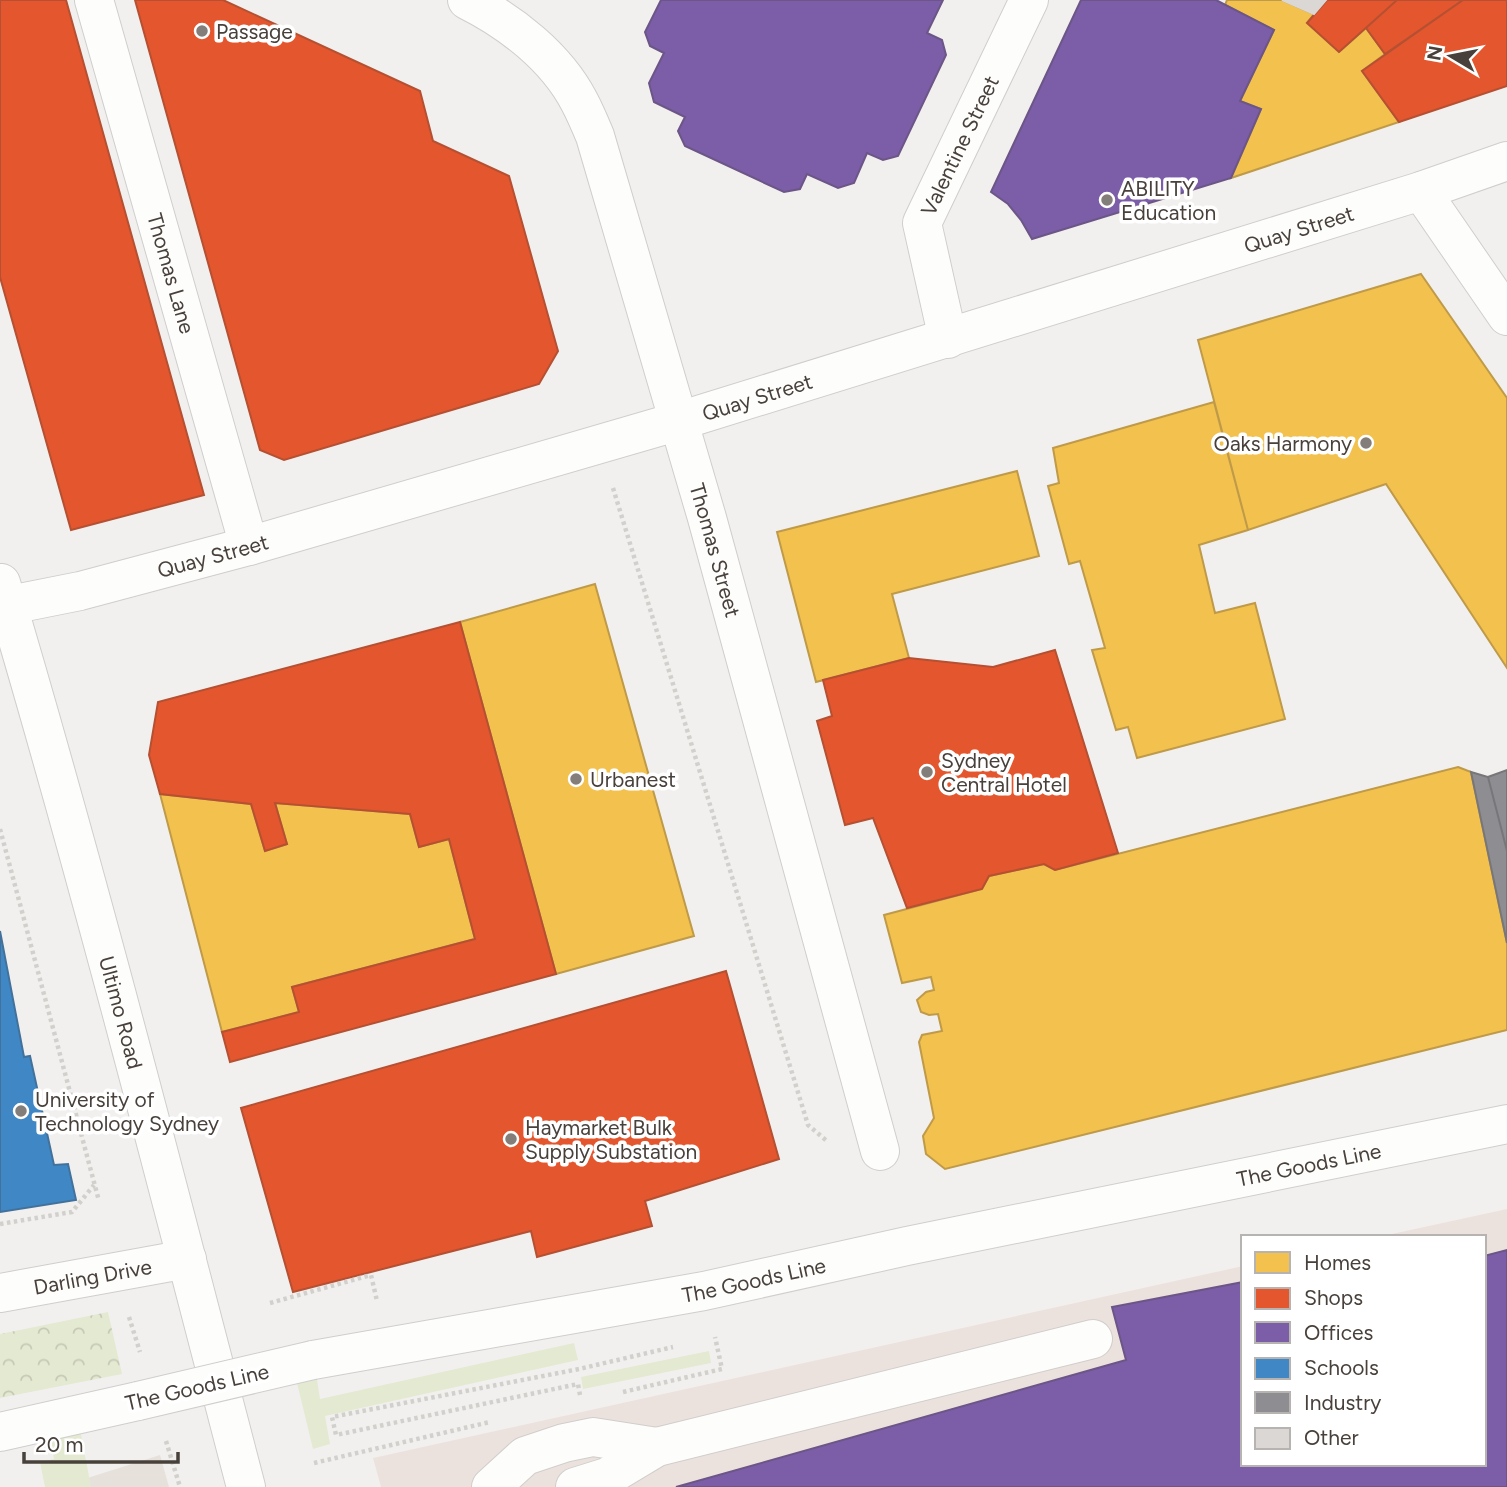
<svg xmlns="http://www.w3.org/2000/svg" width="1507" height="1487" viewBox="0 0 1507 1487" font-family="Figtree,sans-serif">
<defs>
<pattern id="forest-crowns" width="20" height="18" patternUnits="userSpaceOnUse" patternTransform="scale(1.75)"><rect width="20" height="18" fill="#e4e9d2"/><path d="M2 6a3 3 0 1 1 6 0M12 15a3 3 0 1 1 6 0" fill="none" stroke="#c5c9b5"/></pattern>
</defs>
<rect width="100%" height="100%" fill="#f2f0ee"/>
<!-- commercial -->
<path fill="#ece2dd" d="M1507,1209V1487H381L373,1458L1243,1266V1464H1484V1237H1378Z"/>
<!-- education -->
<path fill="#e7e1db" d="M160,1455L169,1487H59Z"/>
<!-- forest -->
<path fill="url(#forest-crowns)" d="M108,1312L122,1374L0,1398V1334Z"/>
<!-- garden -->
<path fill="#e4e9d2" d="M574,1343L578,1360L325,1416L330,1444L313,1449L296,1379L316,1373L320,1399Z
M709,1351L711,1363L583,1389L581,1377Z
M80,1429L91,1487H45L40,1462L54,1459L49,1435Z"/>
<!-- homes -->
<path fill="#f2c14e" stroke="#bf9a48" stroke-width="2" d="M1227,0H1282L1314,14L1307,23L1339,52L1366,28L1385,54L1362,71L1399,122L1231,178L1261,109L1240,101L1274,30L1225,5Z
M1421,274L1507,398V668L1386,484L1248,530L1198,340Z
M1214,402L1248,530L1199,545L1215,613L1255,603L1285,719L1137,758L1128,727L1116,730L1092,650L1105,648L1080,561L1069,564L1048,486L1059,483L1053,448Z
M1017,471L1039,556L892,594L909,658L816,682L777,532Z
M595,584L694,936L556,974L460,622Z
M1458,767L1471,772L1507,943V1030L945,1169L926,1154L923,1136L934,1118L919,1042L922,1035L942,1031L938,1014L929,1015L921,1012L917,1000L926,992L934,990L931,977L902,983L884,915L982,889L989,876L1044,864L1055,870Z
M160,794L251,804L265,851L287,844L275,803L410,814L419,847L449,839L475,939L292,987L299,1012L222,1032Z"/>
<!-- shops -->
<path fill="#e4572e" stroke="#b55032" stroke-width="2" d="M0,0H66L204,495L71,530L0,277Z
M135,0H223L420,91L433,141L509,176L558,351L539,384L284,460L260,450Z
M1327,0H1397L1339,52L1307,23Z
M1397,0H1463L1385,54L1366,28Z
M1463,0H1507V86L1399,122L1362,71Z
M460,622L556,974L230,1062L222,1032L299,1012L292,987L475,939L449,839L419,847L410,814L275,803L287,844L265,851L251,804L160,794L149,755L158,702Z
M1055,650L1118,853L1055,870L1044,864L989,876L982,889L907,908L873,818L845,825L817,721L832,716L823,680L909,658L993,667Z
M726,971L779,1159L645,1201L652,1226L537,1257L531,1231L293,1292L241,1108Z"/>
<!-- offices -->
<path fill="#7b5ea7" stroke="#6c5587" stroke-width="2" d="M661,0H943L927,33L942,40L946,55L898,156L883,160L867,153L854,183L838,188L807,174L800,189L784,192L685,146L678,131L685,117L654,102L649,83L664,53L650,46L645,32Z
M1081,0H1216L1274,30L1240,101L1261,109L1231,178L1032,239L1021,220L1008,204L991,192Z
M1507,1250V1487H676L1126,1360L1112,1307L1243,1282V1464H1484V1256Z"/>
<!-- schools -->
<path fill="#3f88c5" stroke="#42729c" stroke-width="2" d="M0,931L24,1057L30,1056L54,1165L68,1164L76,1200L0,1212Z"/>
<!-- industry -->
<path fill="#8d8d92" stroke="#787678" stroke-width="2" d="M1507,770V851L1488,777Z
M1471,772L1488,777L1507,851V943Z"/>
<!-- building -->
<path fill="#dad7d5" stroke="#dad7d4" stroke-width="2" d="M1282,0H1326L1314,14Z"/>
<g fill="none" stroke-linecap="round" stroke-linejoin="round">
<defs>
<g id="minor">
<path id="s1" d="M94,0L249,546"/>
<path id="s2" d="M467,0C511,22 556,57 579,101C585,112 590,124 595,136L707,518L880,1151"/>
<path d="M1421,191L1507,316"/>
<path id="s3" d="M948,339L922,223L1029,0"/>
<path id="s4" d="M1,583C90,882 167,1185 246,1487"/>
<path id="s5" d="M0,607L80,591L249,546L679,421L1421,191L1507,161"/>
<path id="s6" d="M0,1293L187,1259"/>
<path id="s7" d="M313,1360L704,1291L907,1246L1507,1124"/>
<path d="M0,1432L138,1401"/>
<path d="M491,1487L525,1456L564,1443L593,1437L657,1447"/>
<path d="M575,1487L607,1477L657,1447L1093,1339"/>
</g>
</defs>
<!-- minor casing -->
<use href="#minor" stroke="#d0cecc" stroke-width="40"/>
<!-- path -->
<path stroke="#d2d0cc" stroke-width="4.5" stroke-dasharray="3.5 3.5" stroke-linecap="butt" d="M613,488L808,1125L828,1142
M0,829L99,1201
M0,1224L72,1212L94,1185
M270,1303L371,1275L377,1301
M129,1317L140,1352
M623,1392L722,1369L715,1337
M580,1395L578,1384L336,1435L332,1417L579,1369L673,1347
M166,1441L180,1487
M314,1463L490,1422"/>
<!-- minor -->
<use href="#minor" stroke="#fdfdfc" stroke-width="38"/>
<defs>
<path id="minor-bridge" d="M138,1401L313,1360"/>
</defs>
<!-- minor-bridge casing -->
<use href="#minor-bridge" stroke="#d0cecc" stroke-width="40" stroke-linecap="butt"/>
<!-- minor-bridge -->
<use href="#minor-bridge" stroke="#fdfdfc" stroke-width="38"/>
</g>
<!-- markers -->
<g fill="#847e7a" stroke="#fff" stroke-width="2.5">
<circle cx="202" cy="31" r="7"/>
<circle cx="1107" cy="200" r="7"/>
<circle cx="1366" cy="443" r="7"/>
<circle cx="927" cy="772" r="7"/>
<circle cx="576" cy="779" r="7"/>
<circle cx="21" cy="1111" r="7"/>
<circle cx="511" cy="1139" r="7"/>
</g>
<g text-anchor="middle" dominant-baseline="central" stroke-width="7" stroke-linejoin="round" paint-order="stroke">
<!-- poi labels -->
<g font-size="21" fill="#48403b" stroke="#fff" text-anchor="start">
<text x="216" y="31">Passage</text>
<text x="1121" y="188">ABILITY<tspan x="1121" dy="24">Education</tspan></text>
<text x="1352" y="443" text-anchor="end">Oaks Harmony</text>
<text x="941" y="760">Sydney<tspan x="941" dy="24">Central Hotel</tspan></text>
<text x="590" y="779">Urbanest</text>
<text x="35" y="1099">University of<tspan x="35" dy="24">Technology Sydney</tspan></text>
<text x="525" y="1127">Haymarket Bulk<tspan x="525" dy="24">Supply Substation</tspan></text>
</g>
<!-- street labels -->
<g font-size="21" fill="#48403b" stroke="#fff">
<text stroke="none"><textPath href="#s3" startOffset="205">Valentine Street</textPath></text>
<text stroke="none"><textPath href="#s5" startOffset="1353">Quay Street</textPath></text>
<text stroke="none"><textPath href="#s1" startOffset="284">Thomas Lane</textPath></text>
<text stroke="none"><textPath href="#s5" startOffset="786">Quay Street</textPath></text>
<text stroke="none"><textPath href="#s2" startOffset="623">Thomas Street</textPath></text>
<text stroke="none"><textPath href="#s5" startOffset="219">Quay Street</textPath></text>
<text stroke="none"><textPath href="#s4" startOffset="446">Ultimo Road</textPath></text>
<text stroke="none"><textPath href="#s7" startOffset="1015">The Goods Line</textPath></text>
<text stroke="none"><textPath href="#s6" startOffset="94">Darling Drive</textPath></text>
<text stroke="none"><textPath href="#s7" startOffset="448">The Goods Line</textPath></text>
<text transform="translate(197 1387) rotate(-13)">The Goods Line</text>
</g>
</g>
<!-- legend -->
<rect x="1241" y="1235" width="245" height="231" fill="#ffffff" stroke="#b6b3b1" stroke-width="2"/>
<rect x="1255" y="1252" width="35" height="21" fill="#f2c14e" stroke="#b6b3b1" stroke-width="2"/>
<text x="1304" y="1270" font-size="21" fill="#48403b">Homes</text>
<rect x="1255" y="1288" width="35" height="21" fill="#e4572e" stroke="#b6b3b1" stroke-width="2"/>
<text x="1304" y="1305" font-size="21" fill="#48403b">Shops</text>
<rect x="1255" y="1322" width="35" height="21" fill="#7b5ea7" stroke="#b6b3b1" stroke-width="2"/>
<text x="1304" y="1340" font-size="21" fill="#48403b">Offices</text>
<rect x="1255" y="1358" width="35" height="21" fill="#3f88c5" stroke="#b6b3b1" stroke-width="2"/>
<text x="1304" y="1375" font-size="21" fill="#48403b">Schools</text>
<rect x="1255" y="1392" width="35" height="21" fill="#8d8d92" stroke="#b6b3b1" stroke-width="2"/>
<text x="1304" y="1410" font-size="21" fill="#48403b">Industry</text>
<rect x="1255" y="1428" width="35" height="21" fill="#dad7d5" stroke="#b6b3b1" stroke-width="2"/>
<text x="1304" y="1445" font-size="21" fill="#48403b">Other</text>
<!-- north arrow -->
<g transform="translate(1451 56) rotate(280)" stroke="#ffffff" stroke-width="5" paint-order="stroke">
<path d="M0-5L12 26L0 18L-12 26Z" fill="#48403b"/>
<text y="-10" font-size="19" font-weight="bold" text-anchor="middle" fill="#48403b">N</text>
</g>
<!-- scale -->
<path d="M24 1452v10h154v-10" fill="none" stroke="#48403b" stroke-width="3.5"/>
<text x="35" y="1452" font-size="21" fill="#48403b" stroke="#ffffff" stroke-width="5" paint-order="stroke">20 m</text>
</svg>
